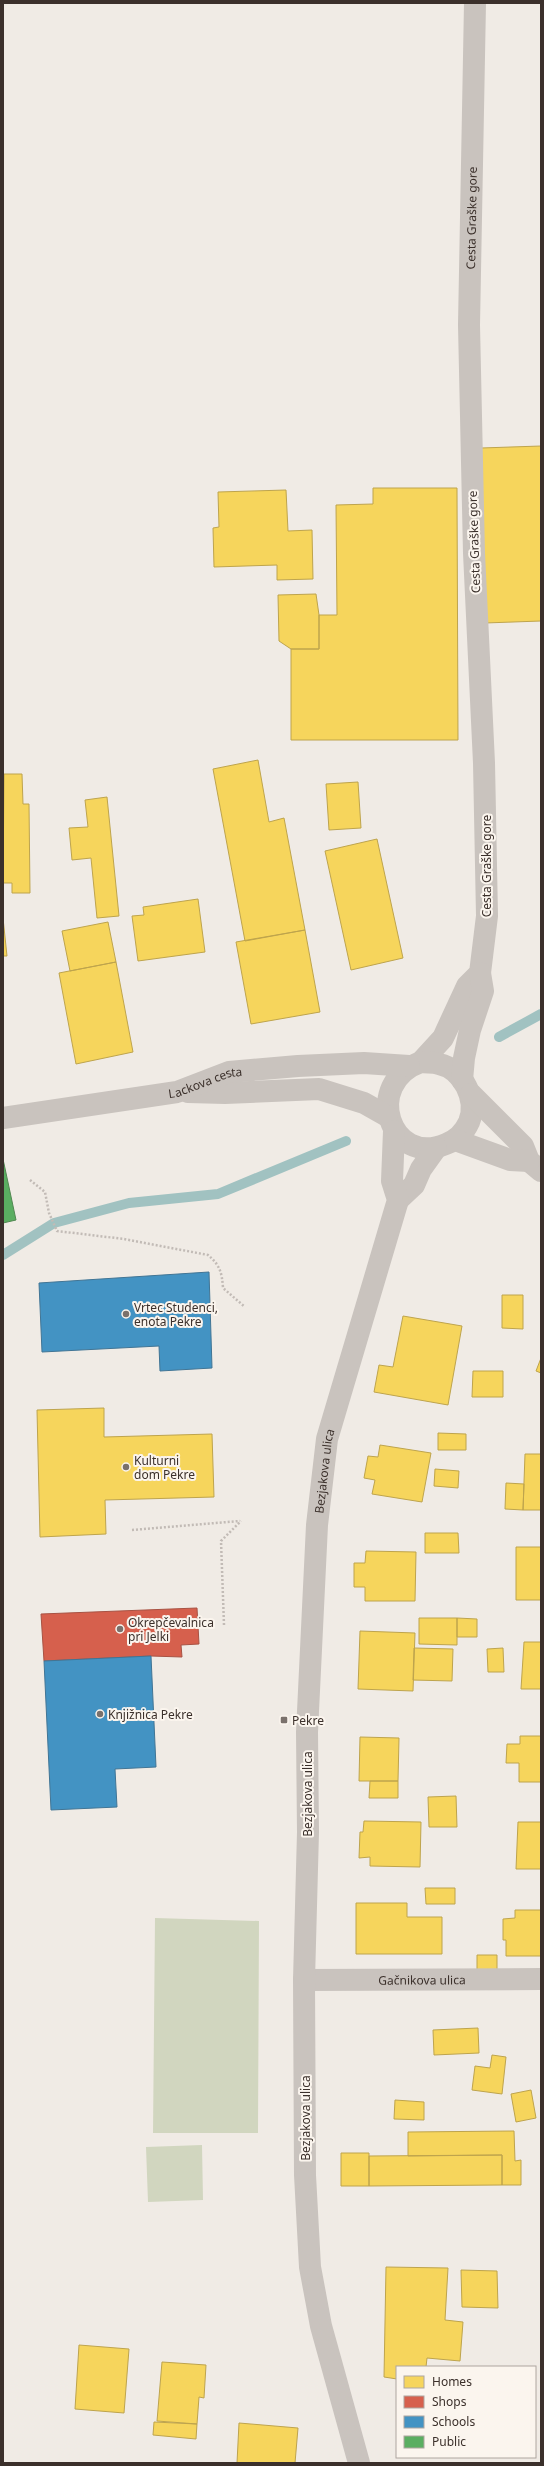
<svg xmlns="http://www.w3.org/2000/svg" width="544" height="2466" viewBox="0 0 544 2466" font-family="'Noto Sans',sans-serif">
<rect width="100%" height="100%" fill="#f0ebe5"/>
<!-- green -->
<path fill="#d1d6bf" d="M155,1918L259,1921L258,2133H153Z
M202,2145L203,2200L148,2202L146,2147Z"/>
<!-- homes -->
<path fill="#f6d55c" stroke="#bea44d" d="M541,446V621L485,623L481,448Z
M373,488H457L458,740H291V649H319V615H337L336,505L373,504Z
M286,490L288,531L312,530L313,579L277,580V565L214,567L213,528L219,527L218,492Z
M316,594L319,615V649H291L279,641L278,595Z
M258,760L269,822L284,818L305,930L245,941L213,769Z
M4,774H22L23,804H29L30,893H12V883H3Z
M358,782L361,828L329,830L326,784Z
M107,797L119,916L97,918L91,858L72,860L69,828L88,827L85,800Z
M377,839L403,958L351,970L325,851Z
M198,899L205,952L138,961L132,916L144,915L143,907Z
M3,918L7,956H3Z
M108,922L116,962L70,971L62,931Z
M305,930L320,1012L251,1024L236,942Z
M116,962L133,1052L76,1064L59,973Z
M502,1295H523V1329L502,1328Z
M403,1316L462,1326L448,1405L374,1392L379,1365L393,1367Z
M541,1358V1373L536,1371Z
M473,1371H503V1397H472Z
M104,1408V1437L212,1434L214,1497L105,1500L106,1534L40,1537L37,1410Z
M438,1433L466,1434V1450H438Z
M380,1445L431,1453L422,1502L372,1494L375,1480L364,1478L368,1456L378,1457Z
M525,1454H541V1510H523Z
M435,1469L459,1471L458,1488L434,1486Z
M506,1483L524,1484L523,1510L505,1509Z
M425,1533H458L459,1553H425Z
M516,1547H541V1600H516Z
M366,1551L416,1552L415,1601H365V1587H354V1563H365Z
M419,1618H457V1645L419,1644Z
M457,1618L477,1619V1637H457Z
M360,1631L415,1633L413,1691L358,1689Z
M524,1642H541V1689H521Z
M414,1648L453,1649L452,1681L413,1680Z
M503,1648L504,1672H488L487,1649Z
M520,1736H541V1782H519V1763H506L507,1744H520Z
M360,1737L399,1738L398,1781H359Z
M370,1781H398V1798H369Z
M456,1796L457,1827H429L428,1797Z
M364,1821L421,1822L420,1867L370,1866V1857L359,1858L360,1832H363Z
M518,1822H541V1869H516Z
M425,1888H455V1904H426Z
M356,1903H407V1917H442V1954H356Z
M515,1910H541V1956H506V1940H503V1919L515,1918Z
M477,1955H497V1974H477Z
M478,2028L479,2053L434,2055L433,2030Z
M492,2055L506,2057L502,2094L472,2090L475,2066L490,2068Z
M531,2090L536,2118L516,2122L511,2094Z
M395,2100L424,2102V2120L394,2119Z
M514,2131L515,2161L521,2160V2185H502V2155L408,2156V2132Z
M341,2153H369V2186H341Z
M502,2155V2185L369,2186V2156Z
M386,2267L448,2268L445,2320L463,2322L460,2361L427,2358L426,2367H397V2379L384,2377Z
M461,2270L497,2271L498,2308L462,2307Z
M79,2345L129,2349L124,2413L75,2409Z
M162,2362L206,2365L204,2398L199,2397L197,2424L157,2421Z
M154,2422L197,2424L196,2439L153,2435Z
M239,2423L298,2428L295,2463H237Z"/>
<!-- shops -->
<path fill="#d6604d" stroke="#a85243" d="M197,1608L199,1644L181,1645L182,1657L151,1656L44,1661L41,1614Z"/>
<!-- schools -->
<path fill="#4393c3" stroke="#417595" d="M209,1272L212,1368L160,1371L159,1346L42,1352L39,1283Z
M151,1656L156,1767L115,1769L117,1807L51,1810L44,1661Z"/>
<!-- public -->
<path fill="#5aae61" stroke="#518851" d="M3,1159L16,1220L3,1223Z"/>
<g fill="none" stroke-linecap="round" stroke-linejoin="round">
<!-- stream -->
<path stroke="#a1c2c1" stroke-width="10" d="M499,1037L541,1014
M3,1255L54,1223L129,1203L218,1194L346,1141"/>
<!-- path -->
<path stroke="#c2bbb6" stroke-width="2.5" stroke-dasharray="2 2" stroke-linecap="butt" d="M30,1180L45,1192L49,1213L57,1231L124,1239L208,1255C220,1265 222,1273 223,1288L245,1307
M132,1530L240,1521
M224,1625L221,1541L241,1521"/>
<!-- minor -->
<g stroke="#c9c3be" stroke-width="22">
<path id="s1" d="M421,1062L443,1038L467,986L480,973L487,916L484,763L474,553L469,325L475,3"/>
<path d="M421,1062C427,1063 434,1062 439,1064C463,1069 478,1100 469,1122C464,1133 457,1140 446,1144C390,1168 362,1083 421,1062Z"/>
<path d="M462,1080L464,1058L470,1030L483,991L480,973"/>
<path d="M188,1092L225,1093L319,1089L364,1103L387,1116"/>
<path d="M471,1094L523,1146L529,1161L541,1171"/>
<path id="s2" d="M3,1118L177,1092L229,1072L298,1066L364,1063L409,1066"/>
<path d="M455,1140L510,1160L529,1161"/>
<path d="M398,1200L414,1185L421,1169L436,1148"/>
<path id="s3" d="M304,1980L541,1979"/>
<path id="s4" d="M359,2463L321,2326L310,2267L305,2175L304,1980L308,1832L307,1732L317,1525L327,1439L398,1200L392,1181L394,1131"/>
</g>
</g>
<!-- markers -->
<g fill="#7a716c" stroke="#fbf5ee" stroke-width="1.5">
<circle cx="126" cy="1314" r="4"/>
<circle cx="126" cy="1467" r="4"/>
<circle cx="120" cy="1629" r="4"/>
<circle cx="100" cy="1714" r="4"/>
<rect x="280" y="1716" width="8" height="8" rx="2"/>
</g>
<g text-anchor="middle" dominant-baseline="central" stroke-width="4" stroke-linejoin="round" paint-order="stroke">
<!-- street labels -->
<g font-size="12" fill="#3b302b" stroke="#fbf5ee">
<text stroke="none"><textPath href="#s1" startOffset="864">Cesta Graške gore</textPath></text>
<text transform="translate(474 542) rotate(-92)">Cesta Graške gore</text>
<text transform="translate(486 866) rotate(-90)">Cesta Graške gore</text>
<text stroke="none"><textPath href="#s2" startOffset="206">Lackova cesta</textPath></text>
<text stroke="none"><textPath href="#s4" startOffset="999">Bezjakova ulica</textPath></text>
<text transform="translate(307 1794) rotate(-90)">Bezjakova ulica</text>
<text stroke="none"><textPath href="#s3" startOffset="118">Gačnikova ulica</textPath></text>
<text transform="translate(305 2118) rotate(-90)">Bezjakova ulica</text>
</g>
<!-- poi labels -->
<g font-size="12" fill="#3b302b" stroke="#fbf5ee" text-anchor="start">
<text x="134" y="1307">Vrtec Studenci,<tspan x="134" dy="14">enota Pekre</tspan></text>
<text x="134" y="1460">Kulturni<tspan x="134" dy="14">dom Pekre</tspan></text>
<text x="128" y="1622">Okrepčevalnica<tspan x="128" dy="14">pri Jelki</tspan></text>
<text x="108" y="1714">Knjižnica Pekre</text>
<text x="292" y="1720">Pekre</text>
</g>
</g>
<!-- border -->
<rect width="544" height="2466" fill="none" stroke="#3b302b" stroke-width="8"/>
<!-- legend -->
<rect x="396" y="2366" width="140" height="92" fill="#fbf5ee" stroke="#aea6a0"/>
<rect x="404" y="2376" width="20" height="12" fill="#f6d55c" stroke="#aea6a0"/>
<text x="432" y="2386" font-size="12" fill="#3b302b">Homes</text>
<rect x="404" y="2396" width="20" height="12" fill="#d6604d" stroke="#aea6a0"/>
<text x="432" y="2406" font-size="12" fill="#3b302b">Shops</text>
<rect x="404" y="2416" width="20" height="12" fill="#4393c3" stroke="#aea6a0"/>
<text x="432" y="2426" font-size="12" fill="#3b302b">Schools</text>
<rect x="404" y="2436" width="20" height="12" fill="#5aae61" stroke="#aea6a0"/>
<text x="432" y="2446" font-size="12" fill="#3b302b">Public</text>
</svg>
